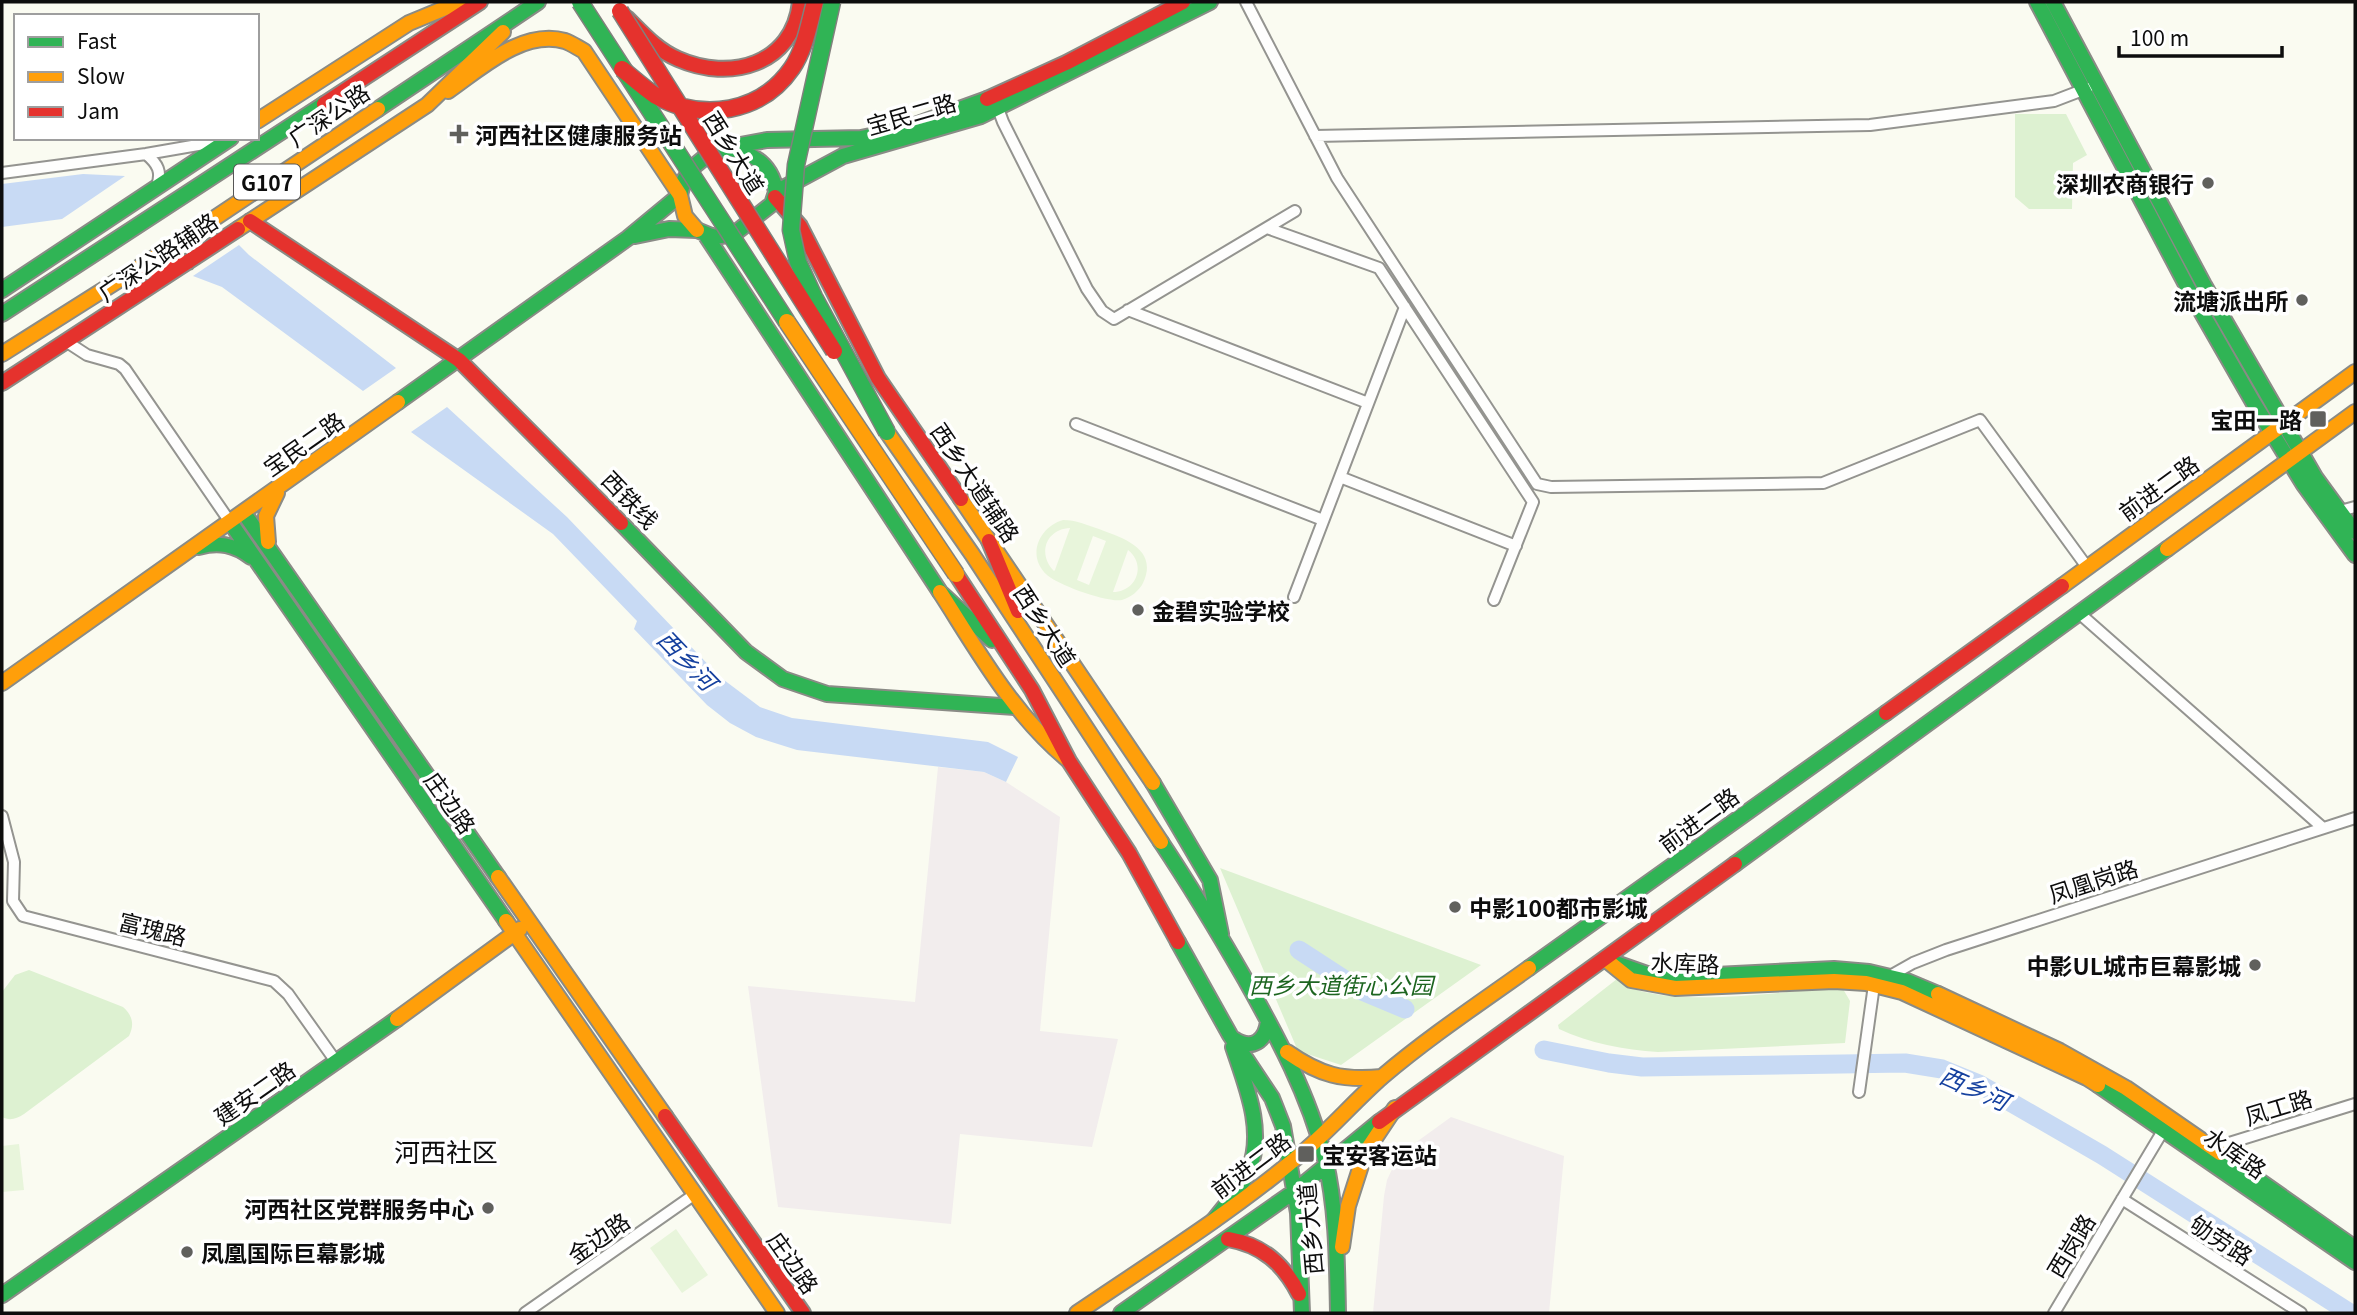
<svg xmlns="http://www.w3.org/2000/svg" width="2357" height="1315" viewBox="0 0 2357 1315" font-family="Georgia,'Noto Sans SC',serif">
<rect width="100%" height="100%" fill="#fafbf1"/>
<!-- industrial -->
<path fill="#f2eded" d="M938,767L984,772L1006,782L1060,817L1040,1031L1118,1039L1092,1147L960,1134L951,1224L778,1207L748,986L915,1002Z
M1451,1117L1564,1156L1549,1313H1373L1384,1196L1387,1180L1394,1165L1404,1151Z"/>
<!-- green -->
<path fill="#ddf1d1" d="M2015,114H2066L2087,155L2073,163L2072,209H2029L2015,197Z
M1220,868L1481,965L1341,1065L1298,1051Z
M29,970L123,1007C132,1015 135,1024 129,1036L24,1114C16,1119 10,1121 2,1117V992L15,975Z
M1617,979C1652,1012 1788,991 1837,987L1843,989L1850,1001L1845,1043L1658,1052C1624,1050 1589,1043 1559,1029L1558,1025Z"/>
<!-- pitch -->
<path fill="#e8f5db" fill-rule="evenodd" d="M1063,520C1076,520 1087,525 1099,529C1123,538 1159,549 1143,583C1139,591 1131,597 1122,600C1108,603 1058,585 1047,575C1026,556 1039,527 1063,520ZM1070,528L1055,570L1054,571C1037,554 1046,529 1070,528ZM1093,536L1106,541L1089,585L1077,580ZM1128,550C1147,565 1136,592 1113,592Z
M19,1144L24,1190L2,1192V1146Z
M676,1229L708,1275L682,1293L650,1248Z"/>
<!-- water -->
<path fill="#c8daf4" d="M83,174L125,176L62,219L2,227V184Z
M239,245L249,255L396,368L363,391L222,287L193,276Z
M447,407L567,517L720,677L760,707L792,718L988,742L1018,757L1006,782L984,772L797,750L756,737L730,723L707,705L634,629L637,621L553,534L411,432Z"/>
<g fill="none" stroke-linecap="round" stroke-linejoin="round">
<!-- river -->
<path stroke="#c8daf4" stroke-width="19" d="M1299,950L1362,991L1405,1009
M1544,1050L1609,1063L1642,1067L1905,1063L1942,1069L1979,1084L2102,1155L2350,1313"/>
<defs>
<path id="street" d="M1246,2L1337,178L1537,484L1551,487L1823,483L1980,420L2087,567
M996,103L1003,122L1087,289L1102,311L1114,319L1295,211
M1315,136L1870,125L2054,101L2088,88
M146,154C158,164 162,172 157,186
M2,173L146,154L221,141
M1267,228L1379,268L1533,502L1494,600
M1128,310L1368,403
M67,342L87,355L119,364L125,369L230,522
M1076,424L1323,520
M1340,477L1516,546
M2340,511L2355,507
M1294,597L1405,307
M2079,613L2323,828
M2,816L14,862L13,901L23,916L274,981L288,994L337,1063
M1859,1092L1874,985L1913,963L1946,950L2355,818
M2213,1148L2355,1104
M2122,1199L2301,1313
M525,1313L695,1194
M2054,1313L2167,1124"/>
<path id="fast" d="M2037,2L2190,292L2253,402L2304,485L2355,555
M2053,2L2204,285L2315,477L2355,532
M378,109L538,2
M731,149C756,154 772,166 776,192
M705,234L940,592
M635,236L669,229L697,230L714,237L734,234L772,204L776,192L843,156L981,116L1210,2
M2,290L231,138
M2,314L324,104
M398,402L628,238L680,195L684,180L692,168L704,158L735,146L767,140L861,138L904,129L987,99
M244,513L498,877
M230,522L506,921
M621,523L746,652L783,679L827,694L1015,707
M199,547C219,541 235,545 251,557
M940,592L992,640
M1153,783L1210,880L1221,934
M1161,842C1191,887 1218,932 1245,979C1277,1036 1309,1095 1325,1159C1337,1209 1337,1262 1338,1313
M1735,864L2167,549
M1178,942L1230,1035L1272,1098L1283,1126L1298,1213L1302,1313
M1613,962L1650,975L1676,977L1834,969L1869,972L1907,981L1938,994
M1529,968L1886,713
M1234,1039C1252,1051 1266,1041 1268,1021
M2098,1085L2355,1262
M2220,1153L2355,1248
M1214,1220C1226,1204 1241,1189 1249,1170C1265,1130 1246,1086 1233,1047
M2,1295L397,1019
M1121,1313L1295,1191L1379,1122"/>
<path id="slow" d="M448,91C480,69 522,29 565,41C571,43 578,48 584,51L680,195L685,216L697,230
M257,121L409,23L460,2
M238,229L427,105L503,32
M2,354L179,242L378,109
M887,432L972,554L1161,842
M961,499L1153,783
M268,542L266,516L277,493
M2167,549L2355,412
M2062,586L2355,372
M940,592C978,651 1012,713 1067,759
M2,683L398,402
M498,877L665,1116
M506,921L777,1313
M1605,959L1631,980L1675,988L1834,981L1866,983L1902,992L2087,1078L2098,1085
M1938,994L2060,1051L2126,1088L2220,1153
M397,1019L520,929
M1287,1052C1320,1075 1342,1081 1382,1077
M1342,1247L1348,1206L1365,1153L1395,1108
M1077,1313C1149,1264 1223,1218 1290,1163C1324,1137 1351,1104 1383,1076C1429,1037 1480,1003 1529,968"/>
<path id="jam" d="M627,18C643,34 657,50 678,59C730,82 793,65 800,2
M987,99L1066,63L1183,2
M324,104L480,2
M775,197L800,226L878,378L961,499
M250,221L459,360L621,523
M140,272L188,262
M2,383L238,229
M989,541L1018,611
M956,574L1032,690L1069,761L1129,853L1178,942
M1886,713L2062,586
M665,1116L803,1313
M1379,1122L1735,864
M1228,1239C1262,1245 1283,1263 1299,1294"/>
</defs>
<!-- street casing -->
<use href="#street" stroke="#949490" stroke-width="14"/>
<!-- fast casing -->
<use href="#fast" stroke="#8a8b86" stroke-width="18"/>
<!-- slow casing -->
<use href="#slow" stroke="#8a8b86" stroke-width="18"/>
<!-- jam casing -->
<use href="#jam" stroke="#8a8b86" stroke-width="18"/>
<!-- street -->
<use href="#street" stroke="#fefefd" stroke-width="10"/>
<!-- fast -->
<use href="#fast" stroke="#30b455" stroke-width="14"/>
<!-- slow -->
<use href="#slow" stroke="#ff9f0a" stroke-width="14"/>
<!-- jam -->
<use href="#jam" stroke="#e5322d" stroke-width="14"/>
<defs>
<path id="fast-bridge" d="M580,2L787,322
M832,2L796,165L791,230L798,262L814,297L887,432"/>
<path id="slow-bridge" d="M787,322L956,574"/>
<path id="jam-bridge" d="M620,11L834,351
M622,69C633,78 644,88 656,96C703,122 761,113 792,68C805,49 809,24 815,2"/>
</defs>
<!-- fast-bridge casing -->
<use href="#fast-bridge" stroke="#81817d" stroke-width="19" stroke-linecap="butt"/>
<!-- slow-bridge casing -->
<use href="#slow-bridge" stroke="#81817d" stroke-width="19" stroke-linecap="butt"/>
<!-- jam-bridge casing -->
<use href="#jam-bridge" stroke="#81817d" stroke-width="19" stroke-linecap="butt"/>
<!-- fast-bridge -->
<use href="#fast-bridge" stroke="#30b455" stroke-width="16"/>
<!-- slow-bridge -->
<use href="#slow-bridge" stroke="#ff9f0a" stroke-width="16"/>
<!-- jam-bridge -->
<use href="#jam-bridge" stroke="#e5322d" stroke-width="16"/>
</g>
<!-- markers -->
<g fill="#60605d" stroke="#fff" stroke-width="2.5">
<path d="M455.5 123.5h7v7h7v7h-7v7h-7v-7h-7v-7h7z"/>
<circle cx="2208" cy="183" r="7"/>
<circle cx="2302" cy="300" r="7"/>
<rect x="2309" y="410" width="18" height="18" rx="3.5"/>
<circle cx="1138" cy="610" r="7"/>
<circle cx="1455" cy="907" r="7"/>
<circle cx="2255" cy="965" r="7"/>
<rect x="1297" y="1145" width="18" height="18" rx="3.5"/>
<circle cx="488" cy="1208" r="7"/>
<circle cx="187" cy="1252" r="7"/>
</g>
<g text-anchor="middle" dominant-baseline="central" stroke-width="7" stroke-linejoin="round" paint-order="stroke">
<!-- shield labels -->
<rect fill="#fff" stroke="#565656" stroke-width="2" x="234" y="164.5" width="66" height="35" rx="5"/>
<g font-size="21" font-weight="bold" fill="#0d0d0d">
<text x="267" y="182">G107</text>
</g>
<!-- street labels -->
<g font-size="23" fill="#0d0d0d" stroke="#fff">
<text transform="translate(911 113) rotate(-16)">宝民二路</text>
<text transform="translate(328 114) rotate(-34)">广深公路</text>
<text transform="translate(735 152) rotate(58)">西乡大道</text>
<text transform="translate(157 256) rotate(-34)">广深公路辅路</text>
<text transform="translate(303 443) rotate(-35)">宝民二路</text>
<text transform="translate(976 482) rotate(56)">西乡大道辅路</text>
<text transform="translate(2158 487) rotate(-36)">前进二路</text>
<text transform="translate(631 499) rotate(46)">西铁线</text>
<text transform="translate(1046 625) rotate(57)">西乡大道</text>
<text transform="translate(451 802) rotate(55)">庄边路</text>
<text transform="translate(1698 819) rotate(-36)">前进二路</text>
<text transform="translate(2093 880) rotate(-18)">凤凰岗路</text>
<text transform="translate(153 928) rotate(14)">富瑰路</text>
<text transform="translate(1685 962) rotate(2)">水库路</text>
<text transform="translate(254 1092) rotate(-35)">建安二路</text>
<text transform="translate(2278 1106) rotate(-17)">凤工路</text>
<text transform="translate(2236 1152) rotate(35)">水库路</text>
<text transform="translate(1250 1164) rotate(-37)">前进二路</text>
<text transform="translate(1309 1229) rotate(-95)">西乡大道</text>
<text transform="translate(598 1237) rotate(-35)">金边路</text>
<text transform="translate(2222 1239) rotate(33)">劬劳路</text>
<text transform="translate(2070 1245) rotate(-59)">西岗路</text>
<text transform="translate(794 1262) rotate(55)">庄边路</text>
</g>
<!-- poi labels -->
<g font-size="23" font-weight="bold" fill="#0d0d0d" stroke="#fff" text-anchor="start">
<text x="475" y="134">河西社区健康服务站</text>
<text x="2194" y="183" text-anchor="end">深圳农商银行</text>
<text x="2288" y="300" text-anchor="end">流塘派出所</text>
<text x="2302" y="419" text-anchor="end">宝田一路</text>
<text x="1152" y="610">金碧实验学校</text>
<text x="1469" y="907">中影100都市影城</text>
<text x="2241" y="965" text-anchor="end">中影UL城市巨幕影城</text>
<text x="1322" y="1154">宝安客运站</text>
<text x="474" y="1208" text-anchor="end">河西社区党群服务中心</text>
<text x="201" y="1252">凤凰国际巨幕影城</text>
</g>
<!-- park labels -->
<g font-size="23" font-style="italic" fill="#1d6520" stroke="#fff">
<text x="1341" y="984">西乡大道街心公园</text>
</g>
<!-- water labels -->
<g font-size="24" font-style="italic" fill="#16419f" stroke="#fff">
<text transform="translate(688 659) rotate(46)">西乡河</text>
<text transform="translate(1975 1087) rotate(24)">西乡河</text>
</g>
<!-- quarter labels -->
<g font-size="26" fill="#0d0d0d" stroke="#fff">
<text x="446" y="1150">河西社区</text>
</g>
</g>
<!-- border -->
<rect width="2357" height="1315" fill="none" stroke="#0d0d0d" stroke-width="7"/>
<!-- legend -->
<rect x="14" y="14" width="245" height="126" fill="#ffffff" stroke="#9e9e9e" stroke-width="2"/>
<rect x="28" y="37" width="35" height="10" fill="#30b455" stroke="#9e9e9e" stroke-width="2"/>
<text x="77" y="49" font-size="21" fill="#0d0d0d">Fast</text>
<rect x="28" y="72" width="35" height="10" fill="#ff9f0a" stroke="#9e9e9e" stroke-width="2"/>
<text x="77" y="84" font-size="21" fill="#0d0d0d">Slow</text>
<rect x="28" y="107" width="35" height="10" fill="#e5322d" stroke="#9e9e9e" stroke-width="2"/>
<text x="77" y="119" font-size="21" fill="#0d0d0d">Jam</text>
<!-- scale -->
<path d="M2119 46v10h163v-10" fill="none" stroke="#0d0d0d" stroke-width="3.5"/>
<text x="2130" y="46" font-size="21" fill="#0d0d0d" stroke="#ffffff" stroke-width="5" paint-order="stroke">100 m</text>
</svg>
